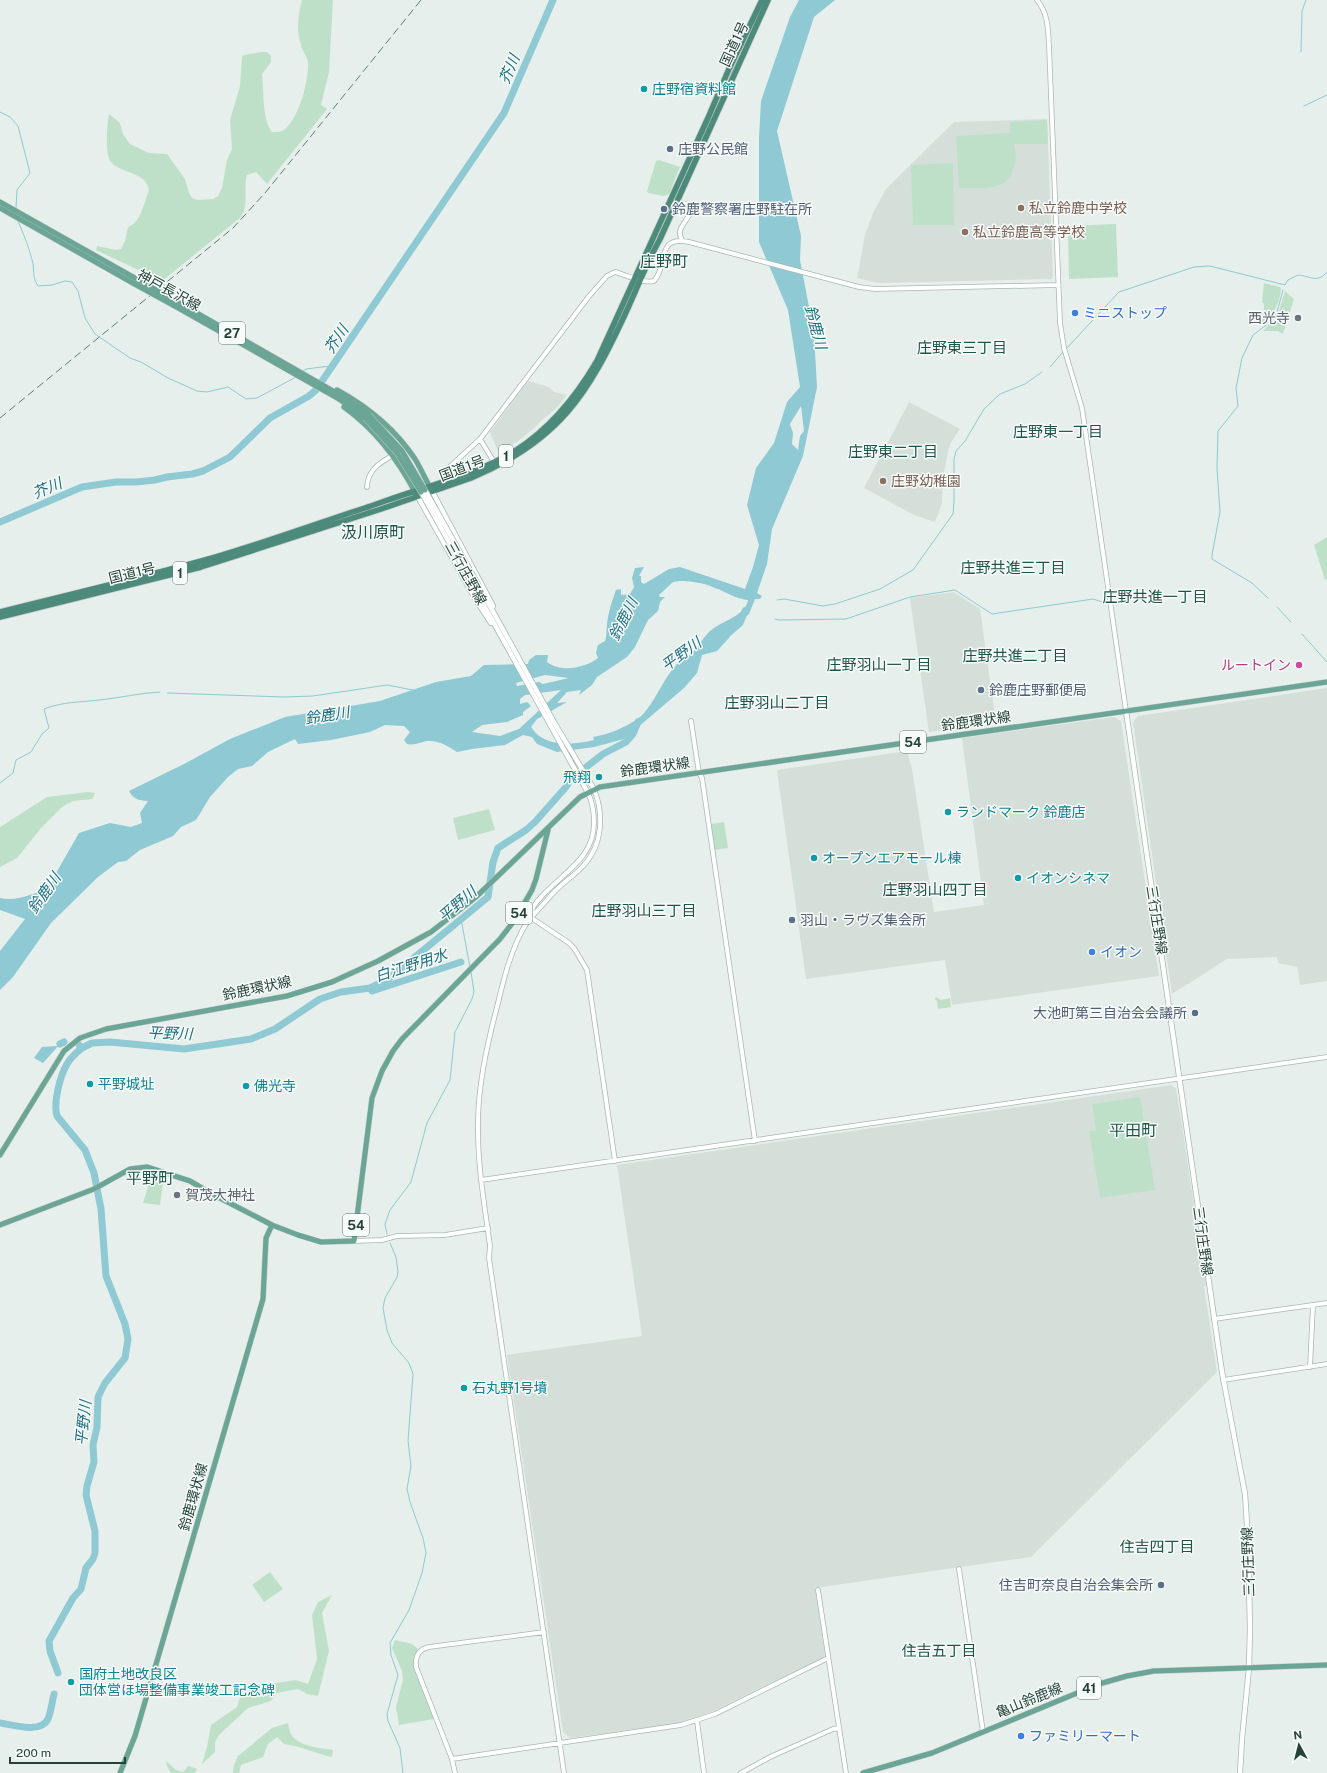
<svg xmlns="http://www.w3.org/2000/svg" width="1327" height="1773" viewBox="0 0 1327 1773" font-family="'Public Sans','Noto Sans JP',sans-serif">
<rect width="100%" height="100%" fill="#e6efeb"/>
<!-- built -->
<path fill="#d4dfda" d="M1047,119L1053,275L1052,279L878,283L857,278L865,235L873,213L886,189L954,122Z
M528,381L549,387L554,392L567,395L556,409L543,419L534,428L517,442L504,450H500L497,449L490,432Z
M909,402L960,429L950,444L948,452L943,478L942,503L935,522L914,515L864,488Z
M954,592L980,609L996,723L929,732L910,598Z
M1327,688V981L1300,985L1297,967L1278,963L1277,957L1227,959L1172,994L1133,722L1138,716Z
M1114,717L1121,721L1159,976L952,1005L945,960L806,979L777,770L907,751L912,769L934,912L984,905L962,738Z
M1171,1085L1176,1089L1181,1119L1206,1285L1204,1286L1217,1372L1031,1557L815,1588L825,1655L823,1658L701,1717L680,1723L570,1738L563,1732L507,1355L642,1336L617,1165Z"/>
<!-- green -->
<path fill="#bfe0c8" d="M302,0H333L329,72L321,105L327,109L267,184L256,172L247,175C243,188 249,206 241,217L162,281L96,250L97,246L116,250L121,249L125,241L128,227C141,223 144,202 149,190C146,171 118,173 110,161C105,152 107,125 109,114L120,123L123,134L130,144L149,153L167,154L185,179L189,193L192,198L198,200L213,199L218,196L222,188L227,160L232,149L230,120L240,86L242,57L244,55L262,52H267L271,56V62L262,74C264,90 262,120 272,132C276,132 281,132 284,130C299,119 309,80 308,62C307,56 302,51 301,45C296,30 298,15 302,0Z
M1047,120L1048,144H1014C1019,160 1013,184 994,187C983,189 970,188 959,188L956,136L1010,133V122Z
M659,160L680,167L669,194L664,196L648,193L647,191L656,161Z
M953,163L954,225H913L911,165Z
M1116,224L1118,277L1069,279L1068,226Z
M1264,283L1280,287L1281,289C1279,307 1274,310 1264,324L1258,320L1264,310V304L1262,302Z
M1285,291L1294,299L1283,334L1278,331H1263L1278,314Z
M1327,537V579L1325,580L1314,545Z
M88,792L95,793L92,799L73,801L62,807L41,828L17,858L0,867V827L47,797Z
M489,809L495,830L458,840L453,818Z
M724,822L728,848L715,850L711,824Z
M936,997L941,1000L950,998L951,1007L938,1009L937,1001L935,999Z
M1140,1097L1155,1190L1100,1198L1089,1131L1096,1130L1092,1104Z
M149,1169L164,1174L160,1205L143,1203L148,1187Z
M270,1572L283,1589L264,1602L253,1586V1584Z
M332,1595L322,1613L329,1651L318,1696L307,1694L298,1689L276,1693L271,1701L248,1708L219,1735L215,1742V1752L202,1764L207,1747L211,1725L237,1707L240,1698L269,1684L296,1680L308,1684L317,1659L312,1615L318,1602Z
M395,1640L412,1644L418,1649L414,1658L413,1666L434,1719L399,1725L396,1707L403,1680L402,1671L392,1648Z
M288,1723C289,1728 290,1734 294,1738C304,1747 320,1748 333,1750L332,1757C316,1754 302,1746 284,1744L277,1737L268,1744L263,1757L241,1765L239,1773H233L234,1765L238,1756L272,1728Z
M166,1761L176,1770L183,1772L188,1766L197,1769L195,1773H171L167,1766Z"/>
<!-- water -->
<path fill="#8ec9d4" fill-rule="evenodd" d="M799,0H835L814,17L777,131L801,236L800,260L814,333L817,387L803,456L772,529L767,564L757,593L762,596L760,599H755L749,614L736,624L729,638L717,651L702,655L697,673L684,688L624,739L594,747L557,752L537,744L532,737L523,735L505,745L472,749L457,752C448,746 439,740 427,741C420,742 415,746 407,744L404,740L410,732L404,726L385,725L370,732L331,740L298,744L295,739L268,752L252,766L238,769L228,777L210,797L196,820L181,827L173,836L140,850L126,861L118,862L98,877L51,923L13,977L0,990V951L25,919L0,910V898C16,902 32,894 47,889L79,833L110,823L131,827L142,823L140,813L148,801C138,800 134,800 129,791L184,764L230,739L285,717L380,701L436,682L471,676L484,665L528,664L529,660L536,655H548L547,662C561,673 585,668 598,658L596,653L598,645L605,641C607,636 606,631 607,625C608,613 612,601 616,590L621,589V595L630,594L634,587L632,578L635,568L644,567L639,576H641V582L644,584L669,569L680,567L745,589L753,567L759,545L747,505L756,468L774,443L787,402L800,387L788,310L759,242V138L761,101L790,17ZM801,406L804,431L800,436L798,450L792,444L793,433L790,424ZM680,581C692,581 704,583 715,588C727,592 735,599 748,600C745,617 720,621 709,632C701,640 696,651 687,657C684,660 680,661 677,664C664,678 657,697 645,712C635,724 608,735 593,737L594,740C573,745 544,748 531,727L537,719L567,702L557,703L567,692L581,690L579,695L592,685L597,677L627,657L635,647L648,620L658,611L660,602L665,597H660L659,595L673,582ZM545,675L569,678L543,684L539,682L517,686L516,683ZM561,690L519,729L500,736L472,732L482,725L507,722L523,715V712L531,706L527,702L520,704V699L525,695Z
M60,1044L43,1063L34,1058L42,1047L57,1046Z"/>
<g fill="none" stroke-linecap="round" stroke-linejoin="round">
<!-- stream -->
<path stroke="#8ec9d4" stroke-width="1" d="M1301,52L1302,11L1306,0
M1304,106L1327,95
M0,112L10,117L18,126L30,173L17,190L16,208
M18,221C24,235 30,250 33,264C34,272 33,279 38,286L52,285L65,281L72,282L78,291L85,318L95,334L130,358L141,362L168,378L197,391L207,392L228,387L246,399L257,398L296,377
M1066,349L1119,292L1194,267L1210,266L1285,285L1288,280L1298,275C1311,276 1317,284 1327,272
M1050,367L1064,351
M303,371L306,369L330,366L333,368
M1268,598L1252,583L1212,559V555L1220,512L1217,468L1218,431L1238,406L1236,388L1242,358L1253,335L1265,326L1277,312L1283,290
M777,600L784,599L823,606L835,604L880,589L913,570L953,514L954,501V459L956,451L965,441L984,409L1000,394L1025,384L1042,372
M1277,607L1291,622
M775,619L779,620L846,619L910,597L955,590L992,614L1093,599L1102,602
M1302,634L1327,662
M167,693L284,697L313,696L387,685L413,690
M0,783L13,773L16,760L31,752L42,734L49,728L44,709C61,702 81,702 99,700C120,698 139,693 160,692
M461,919L470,967
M387,1234L385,1224L390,1210L411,1182L427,1123L450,1080L455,1032L472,999L474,992L471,972
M390,1243L396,1257L398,1272L397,1277L385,1298L383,1308L387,1330L392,1343L409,1363L413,1374L408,1441L411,1466L407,1489L410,1502L423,1538L426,1553L422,1573L409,1610L390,1643L391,1655L398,1675L387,1714L388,1721L400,1748L403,1773"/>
<!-- river -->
<path stroke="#8ec9d4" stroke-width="7" d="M0,522L82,487L116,482H136L155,480L167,477L192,474L203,471L230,457L270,418L309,396L316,390L504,113L553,0
M727,634L740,623L745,611
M372,991L461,962
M60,1044L64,1042
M79,1045L82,1048L92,1043L110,1042L184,1049L251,1039L275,1029L320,999L341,992L370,988L387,980L488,897L493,862L498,848L526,830L535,822L566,787L571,779L603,754L626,742L633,734L638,722
M58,1673L50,1651L49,1641L73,1598L81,1589L86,1568L93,1559L95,1553V1531L86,1495L87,1486L94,1462L93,1445L97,1427L98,1397L105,1383L125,1358L128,1339L125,1324L106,1276L101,1209L94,1173L85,1150L57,1116C53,1103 60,1076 67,1064C71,1057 77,1052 82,1048
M0,1723C13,1725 41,1734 48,1719C51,1712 52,1702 54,1694"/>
<defs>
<path id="tertiary" d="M1037,0C1048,13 1048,29 1049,45L1060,323L1064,348L1082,408L1126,711
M676,201L688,205L690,213C687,222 674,230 683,241
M480,439L494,462
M444,482V472L480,439L590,295L607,276L615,272C627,275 642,284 654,281C669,265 655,235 689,242L859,287L875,289L1058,285
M367,487C368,469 380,463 393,455
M691,721L699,773L702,778L755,1141
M530,917L569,943L574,948L587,970L615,1161
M530,917C531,908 536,902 542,896C563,873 594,858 594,823C594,811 593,803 588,793
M481,1180L1327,1057
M354,1241L382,1240L397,1236L445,1235L488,1228
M1214,1319L1327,1303
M1310,1367L1313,1305
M1223,1380L1327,1364
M959,1569L983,1732
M818,1590L846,1773
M697,1721L704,1773
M452,1759L681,1725L715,1714L828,1658
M455,1773L452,1759L416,1667C415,1656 419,1649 429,1647L544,1632
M564,1773L489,1258L490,1246C485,1208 478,1169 478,1131C477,1088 487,1045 498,1003C504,978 510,954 522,931C526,923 530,918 536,912C543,905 549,897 556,890C565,881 575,875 583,866C603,845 604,814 594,789
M741,1773L770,1757L833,1729L839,1728"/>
<path id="secondary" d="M432,491L493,606
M418,497L476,600L491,623
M479,586L555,724L594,789
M475,589L588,793
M1126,711L1222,1372L1245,1494L1248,1539L1250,1628L1249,1668L1242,1739L1240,1773"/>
<path id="primary" d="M0,202L133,277
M0,208L131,282
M174,300L340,395L369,415
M173,305L339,399L365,418
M337,390C368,407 395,429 415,459C421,469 426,480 431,490
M344,407C376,430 398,459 416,494
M0,1155L64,1051L80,1038L106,1029L287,996L332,982L378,961L431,932L476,897L580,797L600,787L1327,682
M0,1225L94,1189L130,1169L147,1167L190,1181L214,1195L272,1225L298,1235L321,1242L354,1241L372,1098L382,1071L393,1051L402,1039L500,939L514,921L532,890L536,879L548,830
M120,1773L135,1736L263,1299L266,1238L272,1225
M863,1773L932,1753L1099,1684L1127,1676L1154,1671L1327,1665"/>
<path id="trunk" d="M0,612C72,594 145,577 216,557C267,542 316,524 365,508C383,502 401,495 419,490C451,479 486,469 515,451C550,429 576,397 597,361L708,118L729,69L762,0
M0,617L201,567L378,510L471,478C559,441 588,395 627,310C638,286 647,262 660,239L768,0"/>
</defs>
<!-- tertiary casing -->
<use href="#tertiary" stroke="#a8b8b2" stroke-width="5.5"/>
<!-- secondary casing -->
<use href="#secondary" stroke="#a4bbb3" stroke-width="6"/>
<!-- primary casing -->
<use href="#primary" stroke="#c2cac8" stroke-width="6"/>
<!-- trunk casing -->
<use href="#trunk" stroke="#c2cac8" stroke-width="7"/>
<!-- tertiary -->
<use href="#tertiary" stroke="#fff" stroke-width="4"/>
<!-- secondary -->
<use href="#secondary" stroke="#fff" stroke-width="4.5"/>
<!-- primary -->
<use href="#primary" stroke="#6aa596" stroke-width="5"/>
<!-- trunk -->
<use href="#trunk" stroke="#4c8a7c" stroke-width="5.5"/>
<!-- rail -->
<path stroke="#5f7d75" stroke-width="1" stroke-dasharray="8 4" stroke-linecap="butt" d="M0,418L233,228L265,193L421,0"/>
<defs>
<path id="secondary-bridge" d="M425,490L479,586
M421,492L475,589"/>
<path id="primary-bridge" d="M133,277L174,300
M131,282L173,305
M369,415L402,451L425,490
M365,418L397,453L421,492"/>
</defs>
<!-- secondary-bridge casing -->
<use href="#secondary-bridge" stroke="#a4bbb3" stroke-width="6" stroke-linecap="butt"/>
<!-- primary-bridge casing -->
<use href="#primary-bridge" stroke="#c2cac8" stroke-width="6" stroke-linecap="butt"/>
<!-- secondary-bridge -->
<use href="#secondary-bridge" stroke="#fff" stroke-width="4.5"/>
<!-- primary-bridge -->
<use href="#primary-bridge" stroke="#6aa596" stroke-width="5"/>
</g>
<!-- markers -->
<g fill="#0f9aa8" stroke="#f7fbf9" stroke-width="1.5">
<circle cx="644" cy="89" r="4"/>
<circle cx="599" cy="777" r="4"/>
<circle cx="948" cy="812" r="4"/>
<circle cx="814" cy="858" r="4"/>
<circle cx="1018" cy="878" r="4"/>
<circle cx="90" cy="1084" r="4"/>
<circle cx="246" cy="1086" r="4"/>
<circle cx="464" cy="1388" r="4"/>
<circle cx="71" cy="1682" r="4"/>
</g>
<g fill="#5c6f8a" stroke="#f7fbf9" stroke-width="1.5">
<circle cx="670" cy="149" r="4"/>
<circle cx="664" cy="209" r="4"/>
<circle cx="981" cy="690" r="4"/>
<circle cx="792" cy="920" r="4"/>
<circle cx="1195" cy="1013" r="4"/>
<circle cx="1161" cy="1585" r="4"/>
</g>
<g fill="#8d6e63" stroke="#f7fbf9" stroke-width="1.5">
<circle cx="1021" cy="208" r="4"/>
<circle cx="965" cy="232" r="4"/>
<circle cx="883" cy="481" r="4"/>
</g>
<g fill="#3f7fe0" stroke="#f7fbf9" stroke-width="1.5">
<circle cx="1075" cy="313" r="4"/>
<circle cx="1092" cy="952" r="4"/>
<circle cx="1021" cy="1736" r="4"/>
</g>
<g fill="#6b7280" stroke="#f7fbf9" stroke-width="1.5">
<circle cx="1298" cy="318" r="4"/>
<circle cx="177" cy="1195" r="4"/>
</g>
<circle fill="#d1479c" stroke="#f7fbf9" stroke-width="1.5" cx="1299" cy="665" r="4"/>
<g text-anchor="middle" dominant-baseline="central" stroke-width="3" stroke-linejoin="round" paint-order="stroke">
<!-- shield labels -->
<g fill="#f7fbf9" stroke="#637a73" stroke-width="1">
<rect x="219" y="322" width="26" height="22" rx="3"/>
<rect x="499" y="445" width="14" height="22" rx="3"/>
<rect x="173" y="562" width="14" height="22" rx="3"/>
<rect x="900" y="731" width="26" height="22" rx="3"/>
<rect x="506" y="902" width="26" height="22" rx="3"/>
<rect x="343" y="1214" width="26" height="22" rx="3"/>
<rect x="1077" y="1677" width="24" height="22" rx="3"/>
</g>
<g font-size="13" font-weight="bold" fill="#24423a">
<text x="232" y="333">27</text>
<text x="506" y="456">1</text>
<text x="180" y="573">1</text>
<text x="913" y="742">54</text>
<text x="519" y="913">54</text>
<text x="356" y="1225">54</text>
<text x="1089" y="1688">41</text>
</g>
<!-- street labels -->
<g font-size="14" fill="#24423a" stroke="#f7fbf9">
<text transform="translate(734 44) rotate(-65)">国道1号</text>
<text transform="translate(169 290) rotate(29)">神戸長沢線</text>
<text transform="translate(462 468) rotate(-21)">国道1号</text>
<text transform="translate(132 573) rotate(-14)">国道1号</text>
<text transform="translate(466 573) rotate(61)">三行庄野線</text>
<text transform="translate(976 721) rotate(-8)">鈴鹿環状線</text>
<text transform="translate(655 767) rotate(-8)">鈴鹿環状線</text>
<text transform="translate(1157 920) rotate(81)">三行庄野線</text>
<text transform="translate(257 988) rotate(-12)">鈴鹿環状線</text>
<text transform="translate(1203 1241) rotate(82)">三行庄野線</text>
<text transform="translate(193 1497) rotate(-74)">鈴鹿環状線</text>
<text transform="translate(1248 1562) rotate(-92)">三行庄野線</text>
<text transform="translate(1029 1700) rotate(-22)">亀山鈴鹿線</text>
</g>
<!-- culture labels -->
<g font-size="14" fill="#0d838f" stroke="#f7fbf9" text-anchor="start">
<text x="652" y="89">庄野宿資料館</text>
<text x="591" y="777" text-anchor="end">飛翔</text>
<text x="956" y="812">ランドマーク 鈴鹿店</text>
<text x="822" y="858">オープンエアモール棟</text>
<text x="1026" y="878">イオンシネマ</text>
<text x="98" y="1084">平野城址</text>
<text x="254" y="1086">佛光寺</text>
<text x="472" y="1388">石丸野1号墳</text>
<text x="79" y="1674">国府土地改良区<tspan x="79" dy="16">団体営ほ場整備事業竣工記念碑</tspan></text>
</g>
<!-- service labels -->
<g font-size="14" fill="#4e5e75" stroke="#f7fbf9" text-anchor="start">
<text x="678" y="149">庄野公民館</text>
<text x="672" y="209">鈴鹿警察署庄野駐在所</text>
<text x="989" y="690">鈴鹿庄野郵便局</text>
<text x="800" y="920">羽山・ラヴズ集会所</text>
<text x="1187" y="1013" text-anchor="end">大池町第三自治会会議所</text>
<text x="1153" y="1585" text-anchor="end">住吉町奈良自治会集会所</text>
</g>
<!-- education labels -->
<g font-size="14" fill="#785e54" stroke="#f7fbf9" text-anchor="start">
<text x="1029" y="208">私立鈴鹿中学校</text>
<text x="973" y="232">私立鈴鹿高等学校</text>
<text x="891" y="481">庄野幼稚園</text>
</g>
<!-- shop labels -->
<g font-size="14" fill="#366cbe" stroke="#f7fbf9" text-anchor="start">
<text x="1083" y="313">ミニストップ</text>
<text x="1100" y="952">イオン</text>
<text x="1029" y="1736">ファミリーマート</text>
</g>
<!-- worship labels -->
<g font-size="14" fill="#5b616d" stroke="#f7fbf9" text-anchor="end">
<text x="1290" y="318">西光寺</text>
<text x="185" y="1195" text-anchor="start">賀茂大神社</text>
</g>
<!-- hotel labels -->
<g font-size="14" fill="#b23c85" stroke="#f7fbf9" text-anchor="end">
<text x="1291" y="665">ルートイン</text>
</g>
<!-- water labels -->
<g font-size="15" font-style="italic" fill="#1c6f80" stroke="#f7fbf9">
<text transform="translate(509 69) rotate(-67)">芥川</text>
<text transform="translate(816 327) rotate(75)">鈴鹿川</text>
<text transform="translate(336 339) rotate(-56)">芥川</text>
<text transform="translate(47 488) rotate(-23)">芥川</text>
<text transform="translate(623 619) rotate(-63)">鈴鹿川</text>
<text transform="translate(681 654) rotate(-36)">平野川</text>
<text transform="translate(327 715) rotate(-9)">鈴鹿川</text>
<text transform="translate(44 893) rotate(-55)">鈴鹿川</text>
<text transform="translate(457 904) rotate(-41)">平野川</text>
<text transform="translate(411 965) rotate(-18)">白江野用水</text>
<text transform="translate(170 1033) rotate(2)">平野川</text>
<text transform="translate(83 1423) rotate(-84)">平野川</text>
</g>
<!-- neighbourhood labels -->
<g font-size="15" fill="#1f5548" stroke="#f7fbf9">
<text x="962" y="347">庄野東三丁目</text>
<text x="1058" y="431">庄野東一丁目</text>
<text x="893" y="451">庄野東二丁目</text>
<text x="1013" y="567">庄野共進三丁目</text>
<text x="1155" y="596">庄野共進一丁目</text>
<text x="1015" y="655">庄野共進二丁目</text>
<text x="879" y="664">庄野羽山一丁目</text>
<text x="777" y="702">庄野羽山二丁目</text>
<text x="935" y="889">庄野羽山四丁目</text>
<text x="644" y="910">庄野羽山三丁目</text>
<text x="1157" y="1546">住吉四丁目</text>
<text x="939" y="1650">住吉五丁目</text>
</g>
<!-- quarter labels -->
<g font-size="16" fill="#1f5548" stroke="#f7fbf9">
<text x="664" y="261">庄野町</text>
<text x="373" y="532">汲川原町</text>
<text x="1133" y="1130">平田町</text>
<text x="150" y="1178">平野町</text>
</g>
</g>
<!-- north arrow -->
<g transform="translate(1299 1745) rotate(353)" stroke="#f7fbf9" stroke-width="3" paint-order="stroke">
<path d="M0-3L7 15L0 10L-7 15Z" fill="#24423a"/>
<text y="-6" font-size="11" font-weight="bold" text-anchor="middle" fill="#24423a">N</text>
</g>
<!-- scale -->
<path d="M10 1757v6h115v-6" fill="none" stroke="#24423a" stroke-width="2"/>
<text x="16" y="1757" font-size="12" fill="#24423a" stroke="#f7fbf9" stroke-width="3" paint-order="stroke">200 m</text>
</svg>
